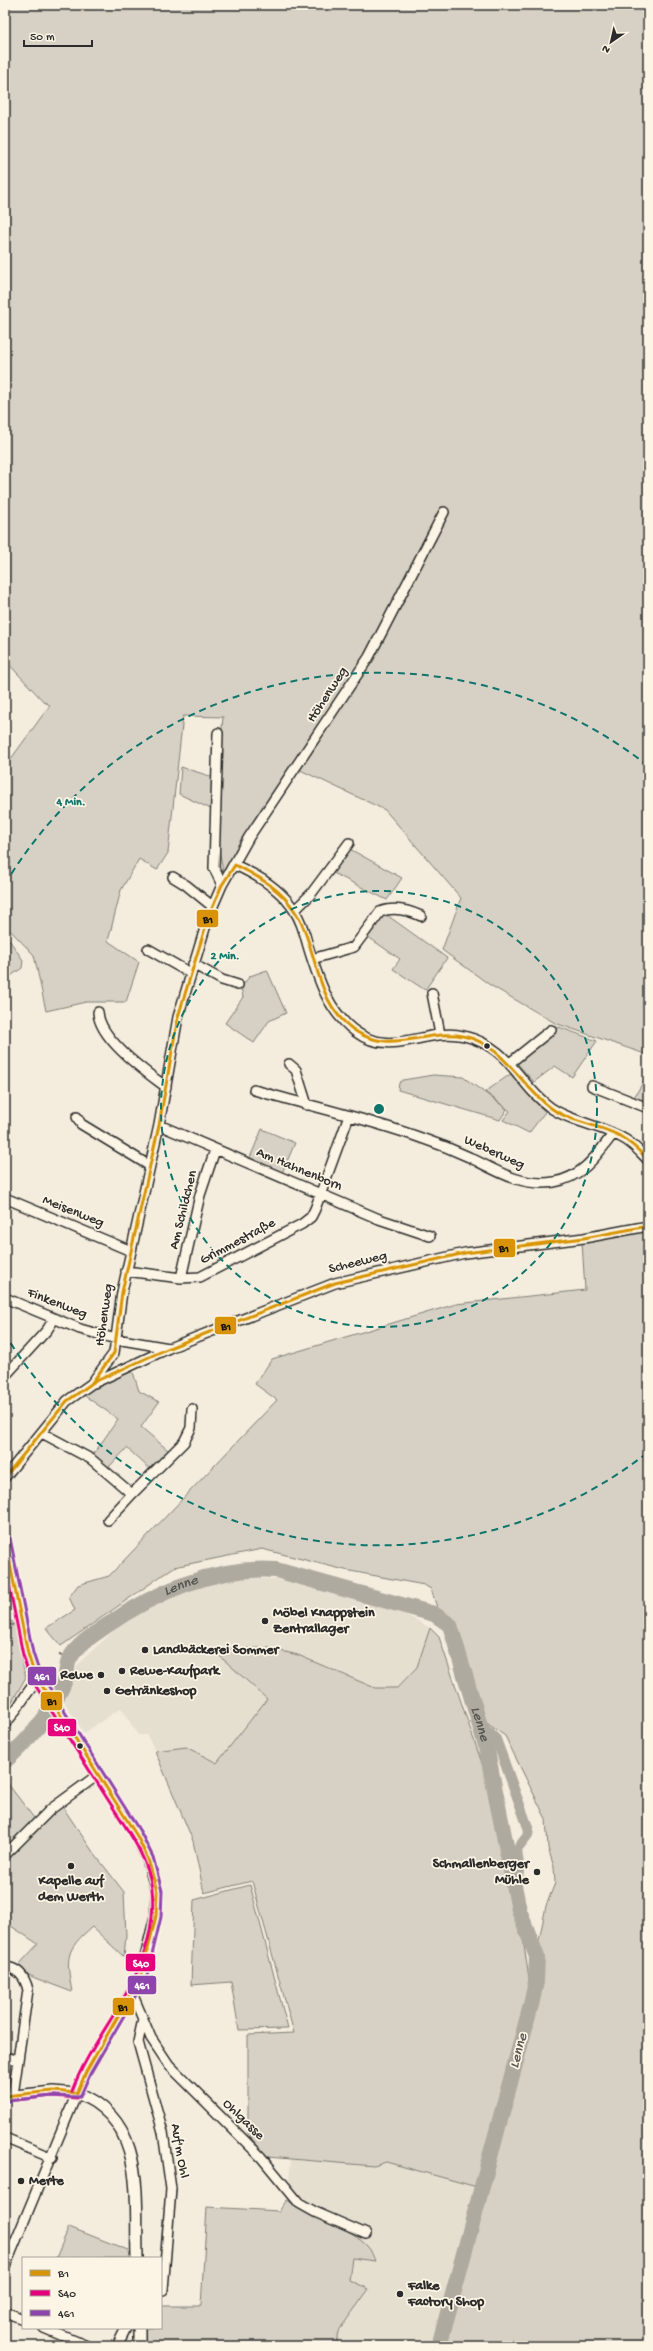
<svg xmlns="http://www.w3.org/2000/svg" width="653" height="2351" viewBox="0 0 653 2351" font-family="'Gochi Hand',sans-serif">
<rect width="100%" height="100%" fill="#f4edde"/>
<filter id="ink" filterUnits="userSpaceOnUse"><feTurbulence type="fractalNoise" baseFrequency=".025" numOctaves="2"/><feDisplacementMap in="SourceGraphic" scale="8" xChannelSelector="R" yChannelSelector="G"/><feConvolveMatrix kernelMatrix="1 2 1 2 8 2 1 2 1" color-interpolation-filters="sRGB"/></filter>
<g filter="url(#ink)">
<!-- built -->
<path fill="#e5dfd0" d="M242,1577L284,1580L330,1590L400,1611L430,1628L417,1667L397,1688H375L298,1655L269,1648L213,1649L267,1699L217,1763L186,1747L155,1751L147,1735H138L121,1708L84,1733L59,1693L82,1660L146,1601L188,1586Z
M291,2159L374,2166L386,2162L478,2187L454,2279L433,2346H336L340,2329L368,2289L349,2280L352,2258L375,2260L369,2247L351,2235L303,2211L287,2200Z"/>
<!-- green -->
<path fill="#d6d1c4" stroke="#807e78" d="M5,5H648V1055L555,1023L490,985L442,950L461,898L385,810L298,769L223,872L214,819L223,717L183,716L168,853L157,870L139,859L121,890L108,941L139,962L126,1002H86L46,1011L34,955L5,925V767L50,705L44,702L5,660Z
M181,767L213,777V810L179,794Z
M348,848L402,878L387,900L331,872Z
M384,913L447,958L425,990L393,969L400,959L368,937Z
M5,934L23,960L22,968L5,980Z
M267,970L286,1013L269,1021L254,1043L225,1023L243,997L241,987L250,976Z
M559,1027L597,1041L572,1077L555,1066L534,1082L516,1062Z
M512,1073L545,1112L529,1133L503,1120L510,1111L485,1092Z
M648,1074V1105L633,1099Z
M433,1075L463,1077L507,1109L500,1120L398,1090L399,1083L403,1080Z
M262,1129L295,1143L282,1173L249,1160Z
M648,1230V2346H433L454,2279L477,2187L386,2162L374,2166L267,2157L248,2134V2035L294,2033L252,1881L204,1893L193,1841L155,1751L186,1747L217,1763L267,1699L212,1649L269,1648L298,1655L375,1688H397L417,1667L430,1628L439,1637L508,1840L530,1985L546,1906L555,1883L554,1867L548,1848L546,1819L505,1736L471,1712L431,1589L424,1585L345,1570L262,1549L174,1567L61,1646L46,1628L75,1610L69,1597L78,1585L109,1576L277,1400L255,1384L272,1359L456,1304L585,1290L582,1242Z
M132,1369L139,1391L159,1402L141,1427L169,1451L151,1470L127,1448L108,1468L93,1455L118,1419L85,1396L89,1388Z
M5,1619L13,1622C20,1639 20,1659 26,1677L5,1714Z
M5,1780L37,1822L62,1806L93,1852L124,1892L126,1935L124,1957L92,1927C65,1950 66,1957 72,1992L35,1978L16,1968L38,1944L5,1922Z
M250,1885L288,2029L239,2030L231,1982L191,1985L194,1900Z
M287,2200C309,2216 352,2229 368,2247C371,2250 373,2256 375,2261L352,2258L349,2280L369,2289L340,2329L336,2346H146L145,2328H161V2307L163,2306H201L207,2207L279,2211Z
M69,2227L128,2250L129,2258H56Z"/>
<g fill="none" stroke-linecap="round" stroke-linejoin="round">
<!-- stream -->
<path stroke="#7a7771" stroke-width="2.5" d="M5,1623L12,1625
M60,1655L70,1658"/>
<!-- canal -->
<path stroke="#afaaa0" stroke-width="10" d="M480,1724L496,1739L529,1830L528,1835L517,1849L520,1873L515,1884"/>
<!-- river -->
<path stroke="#afaaa0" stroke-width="16" id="s1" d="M5,1761C25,1743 47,1720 58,1695C61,1689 65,1682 66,1675C67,1670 67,1663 70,1658C78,1644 93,1635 106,1626C155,1592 215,1566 276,1570L434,1614L450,1625L486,1746L519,1910L537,1957L536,1982L531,2005L439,2346"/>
<defs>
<path id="minor" d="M218,733L214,868L222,885
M235,865C257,875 281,889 294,910C301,920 305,934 308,946C318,978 328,1012 356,1032C391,1058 427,1027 464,1036C511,1047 517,1084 551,1108C573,1123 602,1125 626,1140C634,1145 641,1153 648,1160
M173,877L186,885L212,906
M295,910L311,894L349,843
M148,949L190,973
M312,959L354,947L380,912C394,906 408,910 421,916
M193,964L222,980L238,985
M432,993L440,1034
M98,1012C99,1039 146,1072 166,1087
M511,1062L551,1030
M289,1064L296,1070L307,1105
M592,1086L648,1108
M254,1090C311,1106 369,1119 424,1139C439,1144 454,1150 469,1157C497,1171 521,1187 554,1182C583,1177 597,1155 613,1134
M77,1117L81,1124L150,1166
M159,1125L379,1219L430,1236
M5,1198L131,1251
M126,1271L181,1278L200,1277L302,1224L311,1217L315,1209L349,1116
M181,1278L200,1195L215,1150
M5,1298L80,1329L116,1339L169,1348
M5,1376L47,1330L54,1319
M94,1383L169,1348L335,1283L465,1253L584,1238L648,1226
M42,1433L91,1459L132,1494L108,1520
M5,1477L67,1401L91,1384L114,1353L122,1292L159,1125L178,1017L209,915L222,885L249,837L369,657L444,512
M132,1494L184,1442L191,1428L192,1409
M5,1724C18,1710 25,1693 38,1680
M5,1855L51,1809L99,1774
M5,1967C18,1968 25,1977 28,1990L13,2095
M132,1993L151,2038L169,2065L261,2157L299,2203L315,2212L366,2234
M143,2019L138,2042L163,2132L171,2189L163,2290
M5,2057L17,2060
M5,2096L53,2091L77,2093L5,2267
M5,2138L52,2158
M5,2312L23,2319
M44,2328L87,2346
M117,2346L126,2328"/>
<path id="tertiary" d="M5,1539L28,1654L34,1673L137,1836L148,1859L157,1891L156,1916L142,1974L86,2072L77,2093C147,2120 135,2197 137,2258
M139,2328V2346"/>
</defs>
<!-- minor casing -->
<use href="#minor" stroke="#2b2b2b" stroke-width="12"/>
<!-- tertiary casing -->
<use href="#tertiary" stroke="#2b2b2b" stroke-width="14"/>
<!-- minor -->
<use href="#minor" stroke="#fcf5e5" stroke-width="9"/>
<!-- tertiary -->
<use href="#tertiary" stroke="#fcf5e5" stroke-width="11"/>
<defs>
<path id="bus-1" d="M92,1383L169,1348L335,1283L465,1253L584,1238L648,1226
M5,1477L67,1401L91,1384L114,1353L122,1292L159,1125L178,1017L209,915L222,885L235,865C259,876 282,890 296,913C319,951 314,1005 357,1032C391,1054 427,1029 463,1036C504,1044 519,1085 551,1108C570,1122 596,1124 618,1135C630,1142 639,1150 648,1160
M5,1539L28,1654L34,1673L137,1836L148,1859L157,1891L156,1916L142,1974L86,2072L77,2093L53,2091L5,2096"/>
<path id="bus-2" d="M5,1564L23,1655L29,1675C54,1716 80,1755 105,1795C123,1824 148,1855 152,1889C155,1917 148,1946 137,1972C119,2013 88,2048 72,2091
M6,2101L53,2096L77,2098"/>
<path id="bus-3" d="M6,2101L53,2096L80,2097L90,2074L147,1976L161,1917L162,1891L153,1857L141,1833L39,1671L33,1653L10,1538"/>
</defs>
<!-- bus-1 casing -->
<use href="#bus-1" stroke="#fcf5e5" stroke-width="6"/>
<!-- bus-2 casing -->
<use href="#bus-2" stroke="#fcf5e5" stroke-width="6"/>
<!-- bus-3 casing -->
<use href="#bus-3" stroke="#fcf5e5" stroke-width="6"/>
<!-- bus-1 -->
<use href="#bus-1" stroke="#d89406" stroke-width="3"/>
<!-- bus-2 -->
<use href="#bus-2" stroke="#e5007d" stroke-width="3"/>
<!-- bus-3 -->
<use href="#bus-3" stroke="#8e44ad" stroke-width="3"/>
</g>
</g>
<!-- distance rings -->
<g fill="none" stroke="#0f766e" stroke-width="2" stroke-dasharray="7 5">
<circle cx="379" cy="1109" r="218"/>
<path d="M647 1453A436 436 0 0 1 5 1334M5 884A436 436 0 0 1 647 765"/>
</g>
<!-- markers -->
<g fill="#2b2b2b" stroke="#fcf5e5" stroke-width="1.5">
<circle cx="487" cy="1046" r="3.5"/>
<circle cx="265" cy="1621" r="4"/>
<circle cx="145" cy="1650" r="4"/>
<circle cx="122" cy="1671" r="4"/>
<circle cx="101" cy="1675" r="4"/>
<circle cx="107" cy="1691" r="4"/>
<circle cx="80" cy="1746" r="3.5"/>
<circle cx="71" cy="1866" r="4"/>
<circle cx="537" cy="1872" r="4"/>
<circle cx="21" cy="2181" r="4"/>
<circle cx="400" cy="2294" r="4"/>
</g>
<g text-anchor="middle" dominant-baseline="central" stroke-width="3.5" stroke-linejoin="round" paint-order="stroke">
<!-- street labels -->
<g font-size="14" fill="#2b2b2b" stroke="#fcf5e5">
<text transform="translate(328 695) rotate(-57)">Höhenweg</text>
<text transform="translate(494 1153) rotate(24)">Weberweg</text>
<text transform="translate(299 1170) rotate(23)">Am Hahnenborn</text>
<text transform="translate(184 1210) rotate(-76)">Am Schildchen</text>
<text transform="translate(73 1212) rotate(22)">Meisenweg</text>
<text transform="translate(238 1242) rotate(-28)">Grimmestraße</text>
<text transform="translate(358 1263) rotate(-14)">Scheeweg</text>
<text transform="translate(57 1304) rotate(21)">Finkenweg</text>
<text transform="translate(105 1315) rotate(-82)">Höhenweg</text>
<text transform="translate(243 2120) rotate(44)">Ohlgasse</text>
<text transform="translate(179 2151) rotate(80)">Auf'm Ohl</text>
</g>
<!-- poi labels -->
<g font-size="14" font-weight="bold" fill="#2b2b2b" stroke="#fcf5e5" text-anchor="start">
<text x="273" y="1613">Möbel Knappstein<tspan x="273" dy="16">Zentrallager</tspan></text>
<text x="153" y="1650">Landbäckerei Sommer</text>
<text x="130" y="1671">Rewe-Kaufpark</text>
<text x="93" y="1675" text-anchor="end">Rewe</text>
<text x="115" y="1691">Getränkeshop</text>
<text x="529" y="1864" text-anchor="end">Schmallenberger<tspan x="529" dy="16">Mühle</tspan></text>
<text x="71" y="1881" text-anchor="middle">Kapelle auf<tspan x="71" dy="16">dem Werth</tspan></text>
<text x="29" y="2181">Merte</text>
<text x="408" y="2286">Falke<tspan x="408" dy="16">Factory Shop</tspan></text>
</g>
<!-- water labels -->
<g font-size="15" font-style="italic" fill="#595754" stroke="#fcf5e5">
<text stroke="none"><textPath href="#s1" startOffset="258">Lenne</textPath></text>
<text stroke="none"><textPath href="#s1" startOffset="642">Lenne</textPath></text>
<text transform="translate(519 2051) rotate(-75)">Lenne</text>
</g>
</g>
<circle cx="379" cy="1109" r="6" fill="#0f766e" stroke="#fcf5e5" stroke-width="2"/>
<g font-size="12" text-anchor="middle" font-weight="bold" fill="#0f766e" stroke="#fcf5e5" stroke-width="3.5" stroke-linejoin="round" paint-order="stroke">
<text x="71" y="805">4 Min.</text>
<text x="225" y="959">2 Min.</text>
</g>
<g stroke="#fcf5e5" stroke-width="1.5">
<rect x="196" y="909" width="23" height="19" rx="4" fill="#d89406"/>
<rect x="493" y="1238" width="23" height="20" rx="4" fill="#d89406"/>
<rect x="214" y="1316" width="23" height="19" rx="4" fill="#d89406"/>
<rect x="27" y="1666" width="30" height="20" rx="4" fill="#8e44ad"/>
<rect x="40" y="1691" width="23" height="20" rx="4" fill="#d89406"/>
<rect x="47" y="1718" width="30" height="19" rx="4" fill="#e5007d"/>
<rect x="125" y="1953" width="31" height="19" rx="4" fill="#e5007d"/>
<rect x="127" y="1975" width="30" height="20" rx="4" fill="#8e44ad"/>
<rect x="112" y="1997" width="23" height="19" rx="4" fill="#d89406"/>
</g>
<g font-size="11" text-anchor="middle" font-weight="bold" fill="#fff">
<text x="42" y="1680">461</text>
<text x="62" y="1731">S40</text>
<text x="141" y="1967">S40</text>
<text x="142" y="1989">461</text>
</g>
<g font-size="11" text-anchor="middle" font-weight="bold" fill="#111">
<text x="208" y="923">B1</text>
<text x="504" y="1252">B1</text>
<text x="226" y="1330">B1</text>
<text x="52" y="1705">B1</text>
<text x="123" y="2011">B1</text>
</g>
<!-- margin -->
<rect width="653" height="2351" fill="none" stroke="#fcf5e5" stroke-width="20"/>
<rect x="10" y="10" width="633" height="2331" fill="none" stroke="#2b2b2b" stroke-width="1.5" filter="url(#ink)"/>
<!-- legend -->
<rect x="22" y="2257" width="140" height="72" fill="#fcf5e5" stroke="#a8a49b"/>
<rect x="30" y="2270" width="20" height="6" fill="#d89406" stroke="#a8a49b"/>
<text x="58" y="2277" font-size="12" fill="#2b2b2b">B1</text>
<rect x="30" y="2290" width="20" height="6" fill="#e5007d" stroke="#a8a49b"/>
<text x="58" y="2297" font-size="12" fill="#2b2b2b">S40</text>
<rect x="30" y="2310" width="20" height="6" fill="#8e44ad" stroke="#a8a49b"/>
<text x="58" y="2317" font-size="12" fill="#2b2b2b">461</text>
<!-- north arrow -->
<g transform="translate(611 42) rotate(214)" stroke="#fcf5e5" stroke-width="3" paint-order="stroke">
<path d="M0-3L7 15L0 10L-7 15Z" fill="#2b2b2b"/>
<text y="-6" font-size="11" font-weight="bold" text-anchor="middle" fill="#2b2b2b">N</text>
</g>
<!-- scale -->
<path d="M24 40v6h68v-6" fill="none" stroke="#2b2b2b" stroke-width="2"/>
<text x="30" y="40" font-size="12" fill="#2b2b2b" stroke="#fcf5e5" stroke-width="3" paint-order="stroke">50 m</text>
</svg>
